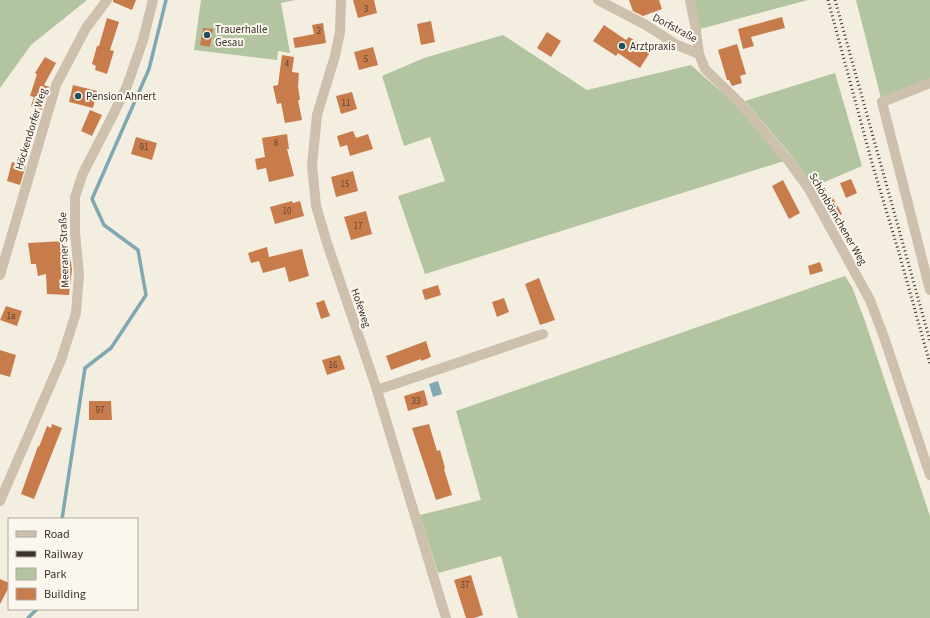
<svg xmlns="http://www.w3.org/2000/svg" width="930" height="618" viewBox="0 0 930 618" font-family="'Source Sans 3',sans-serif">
<rect width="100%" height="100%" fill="#f4eee1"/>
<!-- green -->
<path fill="#b2c4a0" d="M0,0H87L31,45L0,88Z
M201,0H295L281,3L290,53L278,51L277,60L194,50Z
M694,0H808L700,29Z
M856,0H930V83L882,102Z
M503,35L587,90L691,65L735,104L784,161L425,274L398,196L445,181L430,137L404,146L382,76L424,58Z
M835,73L862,166L813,187L790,154L745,101Z
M845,276L852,287L865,321L930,516V618H518L501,556L438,573L420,515L481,500L456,411Z"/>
<!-- water -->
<path fill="#7fa8b2" d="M438,381L442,394L433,397L429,384Z"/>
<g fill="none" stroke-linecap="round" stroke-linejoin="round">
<!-- stream -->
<path stroke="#7fa8b2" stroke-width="3.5" d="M62,519L85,368L111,348L146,295L138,250L104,225L92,199L149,69L166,0
M28,618L37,609"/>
</g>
<!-- building -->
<path fill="#c87c4b" d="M113,0H136L132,10L113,2Z
M353,0H374L377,13L358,18Z
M629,0H659L662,9L643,16L633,11Z
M782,17L785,28L751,37L754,46L743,49L738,29Z
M107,18L119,22L110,50L114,51L107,74L95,70L96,66L92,64L97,46H99Z
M431,21L435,42L421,45L417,24Z
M323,23L326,43L295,48L293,38L314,34L312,25Z
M604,25L626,40L629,37L651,51L640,68L618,53L616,56L593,41Z
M203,28L213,29L210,47L200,45Z
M547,32L561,41L551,57L537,48Z
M737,44L746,74L740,76L742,83L732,86L729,80H727L718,50Z
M373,47L378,65L359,70L354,52Z
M282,55L294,57L292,72L299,73L298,86L300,100H298L302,120L285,123L281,103L277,104L273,86L278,85Z
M45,57L56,63L44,85L49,87L42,110L31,106L34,97L30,96L37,74L35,73Z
M73,85L97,91L93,108L69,102Z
M352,92L357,109L341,114L336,96Z
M90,110L102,115L92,136L81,131Z
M353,131L356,138L368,134L373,149L350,156L347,145L340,147L337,136Z
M287,134L289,149H287L294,176L269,182L266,168L257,170L255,159L265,157L262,138Z
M136,137L157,143L152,160L131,154Z
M12,162L26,165L20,185L7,181Z
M353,171L358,191L336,197L331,177Z
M851,179L857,193L846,198L840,183Z
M783,180L800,213L789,219L772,186Z
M832,196L842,214L833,219L823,201Z
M292,201L293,203L300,201L304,216L275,224L270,207Z
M366,211L372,234L351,240L344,217Z
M64,241L71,262L72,270L69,295L47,294L46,274L38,276L36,264H31L28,243Z
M267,247L269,257L302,249L309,276L289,282L285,267L263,273L259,261L251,263L248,253Z
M820,262L823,271L810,275L808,266Z
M539,278L555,320L540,325L525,284Z
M438,285L441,295L425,300L422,290Z
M504,298L509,312L497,317L492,302Z
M324,300L330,316L321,319L316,303Z
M6,306L22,311L17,326L0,320Z
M426,341L431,357L421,361V359L391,370L386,356Z
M0,350L16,355L10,377L0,374Z
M340,355L345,369L327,375L322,360Z
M424,390L428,405L408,411L404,396Z
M89,401H111L112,420H89Z
M52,424L62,428L34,499L21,494L38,446L39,447L47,426L51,428Z
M429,424L437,451L440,450L445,468L444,469L452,495L436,500L412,428Z
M471,575L483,615L474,618H466L454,580Z
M0,579L9,583V587L0,604Z"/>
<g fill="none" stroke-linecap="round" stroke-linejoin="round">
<!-- minor -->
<path stroke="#cdc0ac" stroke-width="10" d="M341,0L340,32L335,56L317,115L312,165L316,206L327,243L376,387L446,618
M598,0L646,25L677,45L699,54
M690,0L696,30L699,54L705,69L739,102L788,160L809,189L870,300L885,340L930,475
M930,83L882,102L930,290
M0,275L56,85L86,28L107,0
M377,390L543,334
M0,501L61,360L76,313L79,274L75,233V197L83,173L111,119L127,86L143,40L153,0"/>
<!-- rail -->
<path stroke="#3b322b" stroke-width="3" stroke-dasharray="1 3" stroke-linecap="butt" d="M828,0L872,163L899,253L930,364
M835,0L930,341"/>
</g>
<!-- markers -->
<g fill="#1f505e" stroke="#fbf7ee" stroke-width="1.5">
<circle cx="207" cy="35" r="4"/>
<circle cx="622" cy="46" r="4"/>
<circle cx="78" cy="96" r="4"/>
</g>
<g text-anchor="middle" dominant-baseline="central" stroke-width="4" stroke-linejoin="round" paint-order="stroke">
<!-- number labels -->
<g font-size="9" fill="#5e4433">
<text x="366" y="9">3</text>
<text x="319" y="31">2</text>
<text x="366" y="59">5</text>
<text x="287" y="64">4</text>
<text x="346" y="103">11</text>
<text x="276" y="143">8</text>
<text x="144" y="147">91</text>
<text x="345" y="184">15</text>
<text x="287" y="211">10</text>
<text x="358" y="226">17</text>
<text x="11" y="316">1a</text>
<text x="333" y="365">16</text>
<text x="416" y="401">33</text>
<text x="100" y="410">97</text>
<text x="465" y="585">37</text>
</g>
<!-- street labels -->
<g font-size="11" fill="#3b322b" stroke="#fbf7ee">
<text transform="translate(675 28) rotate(28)">Dorfstraße</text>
<text transform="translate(31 129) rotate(-73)">Höckendorfer Weg</text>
<text transform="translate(838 219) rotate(60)">Schönbörnchener Weg</text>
<text transform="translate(64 250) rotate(-92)">Meeraner Straße</text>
<text transform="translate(361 308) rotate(71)">Hofeweg</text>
</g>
<!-- poi labels -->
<g font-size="11" fill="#3b322b" stroke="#fbf7ee" text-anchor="start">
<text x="215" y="29">Trauerhalle<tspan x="215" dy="13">Gesau</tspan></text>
<text x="630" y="46">Arztpraxis</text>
<text x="86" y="96">Pension Ahnert</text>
</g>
</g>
<!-- legend -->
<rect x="8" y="518" width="130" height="92" fill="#fbf7ee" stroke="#aea8a0"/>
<rect x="16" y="531" width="20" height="6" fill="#cdc0ac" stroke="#aea8a0"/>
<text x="44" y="538" font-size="12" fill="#3b322b">Road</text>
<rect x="16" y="551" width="20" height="6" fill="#3b322b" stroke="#aea8a0"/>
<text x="44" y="558" font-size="12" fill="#3b322b">Railway</text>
<rect x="16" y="568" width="20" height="12" fill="#b2c4a0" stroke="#aea8a0"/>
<text x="44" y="578" font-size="12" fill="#3b322b">Park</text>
<rect x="16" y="588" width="20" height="12" fill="#c87c4b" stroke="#aea8a0"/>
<text x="44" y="598" font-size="12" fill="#3b322b">Building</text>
</svg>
